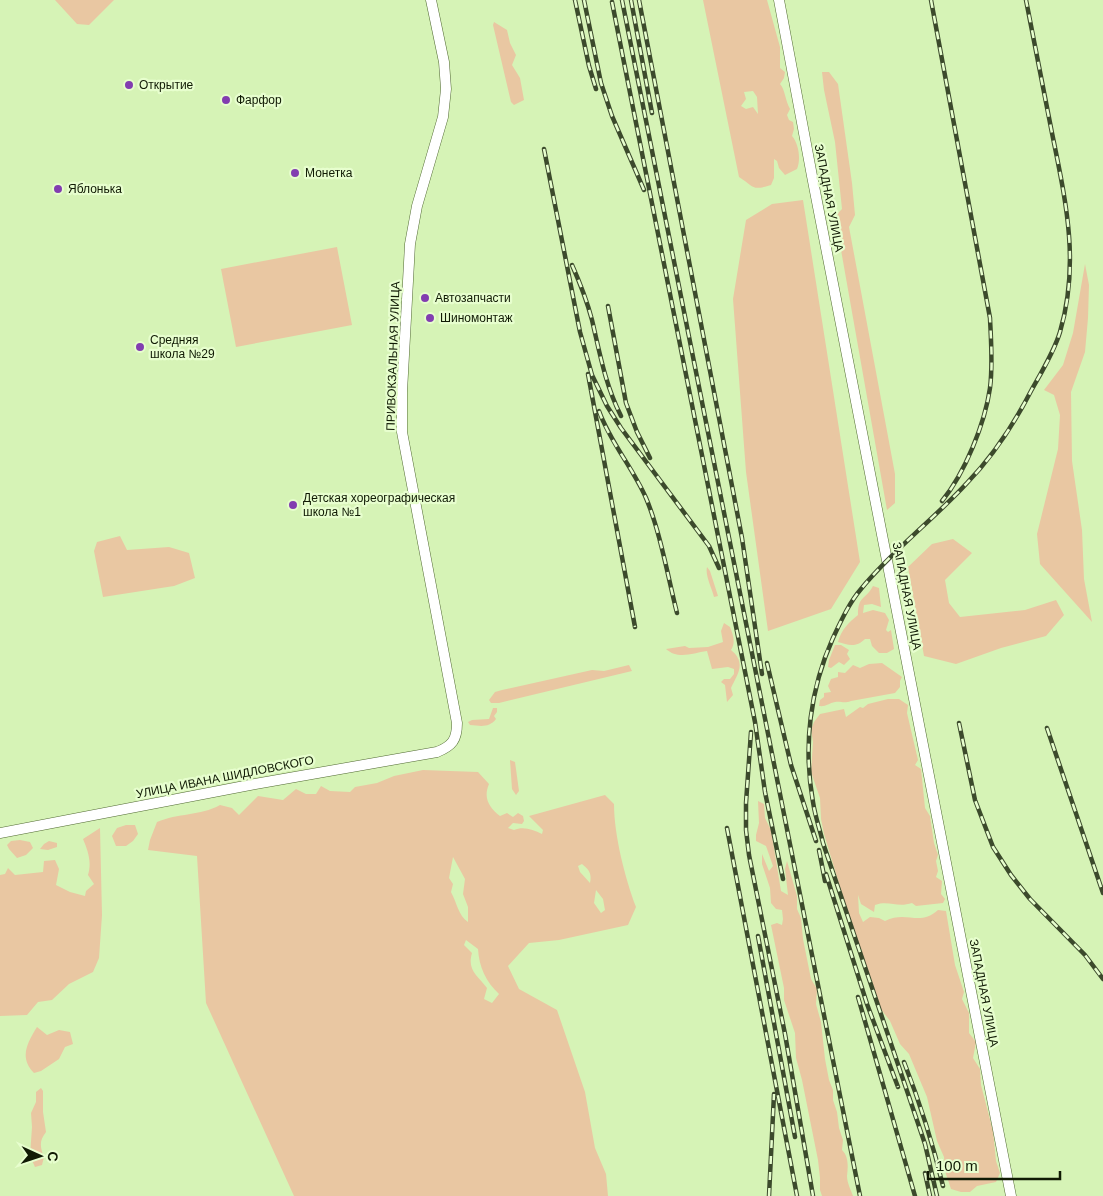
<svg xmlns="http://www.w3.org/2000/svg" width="1103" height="1196" viewBox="0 0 1103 1196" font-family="Helvetica,sans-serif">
<rect width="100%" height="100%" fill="#d6f3b6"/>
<!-- green -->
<path fill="#e9c7a2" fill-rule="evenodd" d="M55,0H114L89,25L77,24Z
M703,0H767L780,47V68L785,72L784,78L780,84C785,89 785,100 790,109L787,115L789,120L793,122L794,129L792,136C799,144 801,160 797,169L785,175L779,168L777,161L774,159V178L771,185C751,191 755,187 739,177ZM753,91L757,97L758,114L753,107L746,109L741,106L746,99L744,92Z
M494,22L507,30L510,43L516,55L512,65L520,78L524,100L514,105L511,102L493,25Z
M822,72H829L838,84L852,183L855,215L849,227L895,474V503L887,510L835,216L842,209L835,142L824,90Z
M803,200L860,562L831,609L768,631L746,472L733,299L746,220L772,204Z
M337,247L352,325L236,347L221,269Z
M1085,264L1089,285L1088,318L1085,352L1071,392L1072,461L1082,530L1084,579L1092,622L1040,564L1037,534L1058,449L1060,415L1054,395L1044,390L1063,365L1073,333Z
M120,536L127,550L169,547L189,553L195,578L174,586L103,597L94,551L97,542Z
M953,539L972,553L945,580L949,603L960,617L1025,610L1056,600L1064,615L1046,636L1001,648L956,664L924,656L908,567L932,544Z
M707,567L710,571L718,596L714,597C712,588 705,576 707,567Z
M873,586L879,588L881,607L872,604L864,605L863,613L873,610L885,613L889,620L886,630L888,632L891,630L894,649L887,653H879L872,646L870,639H865C856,648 848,645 838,642C841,630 849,622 858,615C858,595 865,601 873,586Z
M724,623L730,627C733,635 736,642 731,650C747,663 737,675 731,688L733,695L727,702L725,685L721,682L724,679H730L734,674V669L728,667L712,669L707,651C693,653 678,660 666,649L685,646L689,648L708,647L723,642L721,631Z
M835,645H841L849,650L847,654L850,659L844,665L839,662L831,668L828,667L829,660Z
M882,663L902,677L900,681V687L895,693L851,701C843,704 842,701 835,702C829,703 826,707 819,706L820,700L824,697V693L831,692L828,686L831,679L838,677V672L845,673L853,665L860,668L869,664Z
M629,665L632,671L499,703H491L489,700L495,692L502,690L592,670L604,671Z
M888,699H899L908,705L907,713L918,760L915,765L921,769L925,808L930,816L934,843L938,855L936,861L938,871L936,877L942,881L941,894L945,899L943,903L916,906L912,903C897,908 889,900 875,905L874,912L861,904L858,895L859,913L863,922L870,917L879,918L885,921C907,910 919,927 938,910L946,911L955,965L964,992L962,999L969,1013V1033L976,1042L973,1058L980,1069L981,1085L993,1131L996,1161L1000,1173L996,1182L977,1186L970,1192H961L951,1189L945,1171L944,1157L937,1141L927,1097L909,1054L900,1044L890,1021L880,1008L871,978L862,961V950L855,941L846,918L849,917L824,834L821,819L820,798L811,772L813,742L811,730L814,722L820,714L844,709L846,717L860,707L863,708L868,704Z
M493,708H497V712L494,716L496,719C489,728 481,726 470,725L468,722L472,720L489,719Z
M510,760L515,762L519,791L516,795L512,789Z
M423,770L478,772L489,784C483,798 489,807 500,816L507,813L513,817L518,813L523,816L524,821L522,824L513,823L508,828L514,830C524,826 533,830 542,834L543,830L529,816L605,795L614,804C614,835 625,878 636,907L628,925L559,940L529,943L508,966L519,989L557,1010L585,1092L595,1148L606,1174L608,1196H294L206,1003L197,856L148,850L150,840L157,822C178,813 200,816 220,805L232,808L239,815L258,796L283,800L296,789L306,794H316L321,786L330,791L350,792L355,787L377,783L394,776ZM453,857L465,879L463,894L468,907V922C458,915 457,903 451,892L453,884L449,878ZM582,864C589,870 592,873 590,883L580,872L578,866ZM596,890L603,899L605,910L601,913L594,903ZM466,940L478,949C479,967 486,982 499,994L492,1003L484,999L487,988C477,975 467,970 472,953L464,945Z
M758,801L764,804L765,818L771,830L781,891L788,895L785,869L787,861L797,896V909L801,918L803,939L811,979L817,989L816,1004L821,1022L825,1059L829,1080L833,1090V1100L837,1112L839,1128L843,1140L842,1150C849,1157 848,1167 847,1176C847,1183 851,1190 853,1196H822L820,1190V1178L818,1160L802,1080L796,1058L795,1033L784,1000V988L771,925L777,923L782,925L783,919L782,910L776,909L771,903L770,888L762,864V854L769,871L773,866L766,846L756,841V835L759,823Z
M126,825H135L138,834L133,841L126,846H116L112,836L117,828Z
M100,828L102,915L99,958L93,972L69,984L52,1000L38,1002L27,1015L0,1016V875L5,874L8,868L15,875L43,872L44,861L55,860L59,869L56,885L70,892L85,896L86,891L94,884L88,875C92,862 88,851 83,839Z
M20,840L30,842L33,848L26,855L17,858L9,849L7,845L11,841Z
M49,841L57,843V847L48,850L40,849L44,844Z
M37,1027L47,1035L59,1030L70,1032L73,1044L65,1047L59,1059L41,1071L34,1073C19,1058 27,1043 37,1027Z
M41,1088L43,1091V1112L46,1132C39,1141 40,1147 44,1157L42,1165L35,1167L30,1156L32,1127L31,1113L36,1102V1092Z"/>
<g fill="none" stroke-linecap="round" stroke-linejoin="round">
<defs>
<path id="tertiary" d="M779,0L812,176L1011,1196
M0,833L255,784L437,752C452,746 457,740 457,723L402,432V392L410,244L417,206L443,117L446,89L444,62L431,0"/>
</defs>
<!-- tertiary casing -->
<use href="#tertiary" stroke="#516932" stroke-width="11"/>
<!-- tertiary -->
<use href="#tertiary" stroke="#fff" stroke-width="10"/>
<defs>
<path id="rail" d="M575,0L589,66L596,89
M584,0L601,83L612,116L644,190
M622,0L860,1196
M631,0L652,113
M639,0L742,538L762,674
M931,0L990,318C991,341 993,365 990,388C985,423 965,473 942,501
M612,2L755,722L765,792L783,879
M544,149L580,332L592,375L607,406L621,428L709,546L719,568
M572,265C580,283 587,301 592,320C600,354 605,384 621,416
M608,306L626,403L637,432L650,458
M588,374L635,627
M599,411C610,442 633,468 646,498C660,531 668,577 677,613
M767,663L791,765L816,841
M959,723L975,800L993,847L1011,875L1030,899L1085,955L1103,979
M1047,728L1103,893
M751,732L746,803V830L749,855L785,1034L813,1196
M727,828L797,1196
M819,850L825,881
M826,874L867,1004L898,1087
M758,936L795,1137
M858,997L915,1196
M904,1062C920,1103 933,1144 943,1186
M925,1173L930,1196
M769,1196L774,1094
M937,1196L925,1144L823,843C820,830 815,816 813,802C803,746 810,689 833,638C841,621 849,603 861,589C893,550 933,520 967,483C993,456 1014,424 1031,391C1041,373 1054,352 1060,332C1080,263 1066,202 1052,133C1043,89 1035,44 1026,0"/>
</defs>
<!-- rail casing -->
<use href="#rail" stroke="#3c4a2c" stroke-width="4.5"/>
<!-- rail -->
<use href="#rail" stroke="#e7fece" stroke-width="2.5" stroke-dasharray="8" stroke-linecap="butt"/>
</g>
<!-- markers -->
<g fill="#823db0" stroke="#e7fece" stroke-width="2">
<circle cx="129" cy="85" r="5"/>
<circle cx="226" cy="100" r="5"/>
<circle cx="295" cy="173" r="5"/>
<circle cx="58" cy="189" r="5"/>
<circle cx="425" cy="298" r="5"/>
<circle cx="430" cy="318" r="5"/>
<circle cx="140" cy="347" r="5"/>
<circle cx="293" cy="505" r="5"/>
</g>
<g text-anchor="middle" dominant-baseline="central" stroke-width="4.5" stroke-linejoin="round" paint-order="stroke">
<!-- poi labels -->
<g font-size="12" fill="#101a04" stroke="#e7fece" text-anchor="start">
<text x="139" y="85">Открытие</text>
<text x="236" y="100">Фарфор</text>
<text x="305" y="173">Монетка</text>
<text x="68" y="189">Яблонька</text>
<text x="435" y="298">Автозапчасти</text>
<text x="440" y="318">Шиномонтаж</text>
<text x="150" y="340">Средняя<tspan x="150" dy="14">школа №29</tspan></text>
<text x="303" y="498">Детская хореографическая<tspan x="303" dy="14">школа №1</tspan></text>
</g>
<!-- street labels -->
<g font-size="12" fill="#101a04" stroke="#e7fece">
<text transform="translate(829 198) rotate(79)">ЗАПАДНАЯ УЛИЦА</text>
<text transform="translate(393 356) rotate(-88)">ПРИВОКЗАЛЬНАЯ УЛИЦА</text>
<text transform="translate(907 596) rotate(79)">ЗАПАДНАЯ УЛИЦА</text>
<text transform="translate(225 777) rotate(-11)">УЛИЦА ИВАНА ШИДЛОВСКОГО</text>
<text transform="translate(984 993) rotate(79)">ЗАПАДНАЯ УЛИЦА</text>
</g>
</g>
<!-- north arrow -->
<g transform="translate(40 1156) rotate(93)" stroke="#e7fece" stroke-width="4" paint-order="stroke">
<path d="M0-4L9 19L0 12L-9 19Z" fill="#101a04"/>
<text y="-8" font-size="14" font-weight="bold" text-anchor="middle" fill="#101a04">С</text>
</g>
<!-- scale -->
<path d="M928 1171v8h132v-8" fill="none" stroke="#101a04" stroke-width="2.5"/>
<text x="936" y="1171" font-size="15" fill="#101a04" stroke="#e7fece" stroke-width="4" paint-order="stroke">100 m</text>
</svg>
